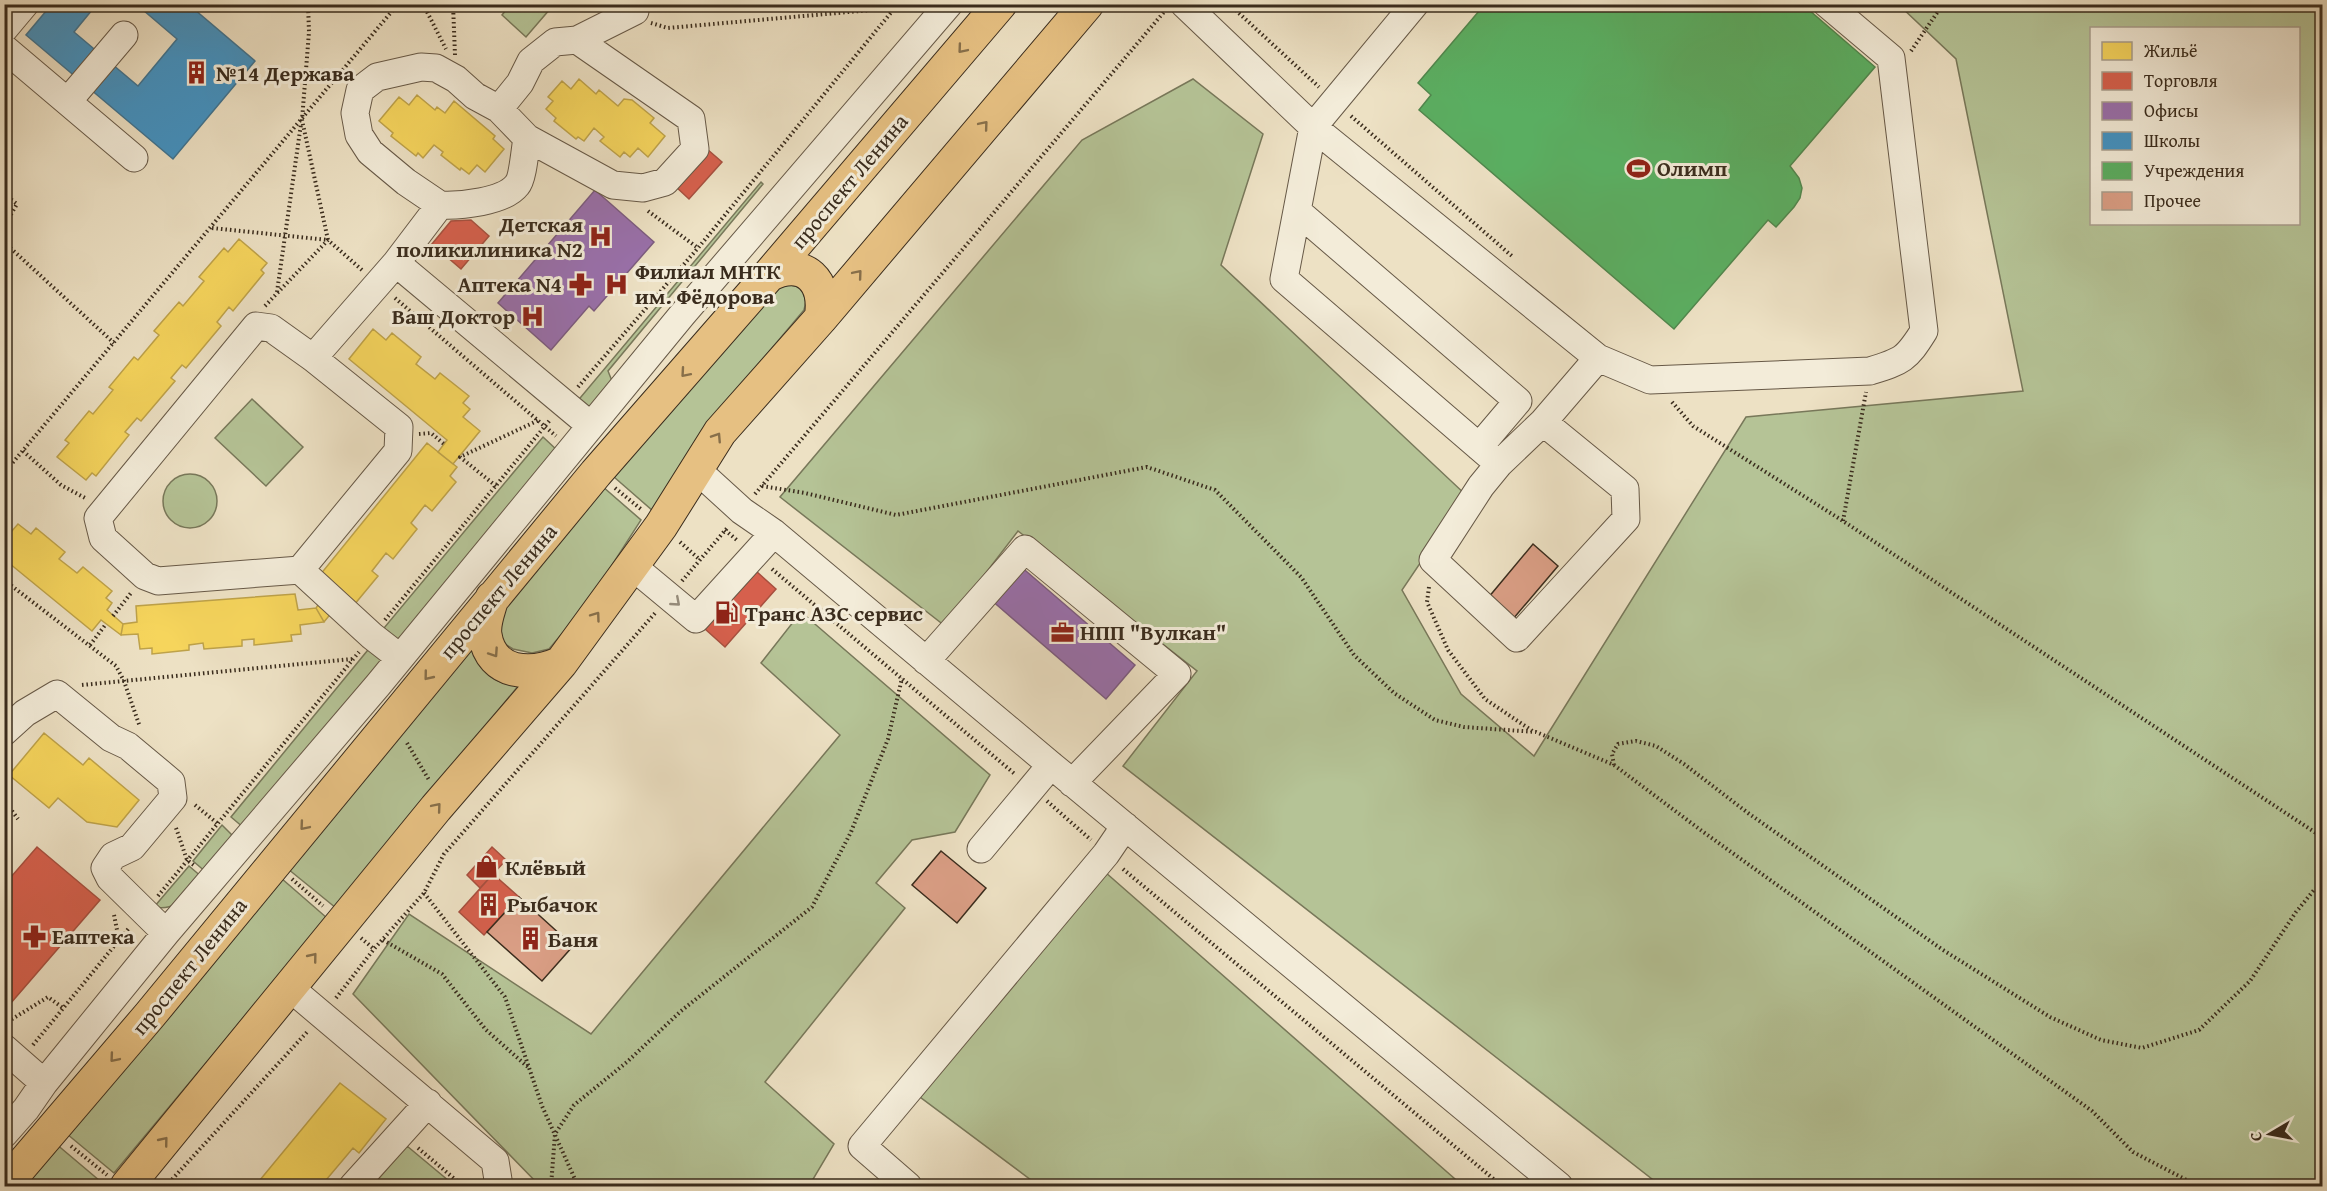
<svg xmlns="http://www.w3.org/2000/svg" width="2327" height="1191" viewBox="0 0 2327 1191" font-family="'Gentium Book Plus',serif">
<rect width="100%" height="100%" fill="#ede1c4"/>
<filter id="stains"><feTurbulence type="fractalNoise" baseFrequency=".00333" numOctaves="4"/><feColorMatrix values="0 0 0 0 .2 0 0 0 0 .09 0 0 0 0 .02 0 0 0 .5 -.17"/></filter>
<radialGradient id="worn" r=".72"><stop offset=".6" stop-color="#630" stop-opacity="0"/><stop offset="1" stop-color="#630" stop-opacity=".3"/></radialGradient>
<!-- green -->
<path fill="#b5c396" stroke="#78785a" stroke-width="1.5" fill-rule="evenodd" d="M511,4L545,5L550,9L526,37L502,15Z
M1899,5H2322V1186H1661L1123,766L1197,671L1018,531L945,626L780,497L1082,140L1193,79L1263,134L1221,265L1466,495L1402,590L1461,694L1534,756L1746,417L2023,391L1956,59ZM2092,28H2298V224H2092Z
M761,182L763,184L608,371L614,386L593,409L575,404Z
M791,281C802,289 808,296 804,310L708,424L653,511L614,477L771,283Z
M252,399L303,447L266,486L215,438Z
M543,437L558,451L400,640L379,634Z
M163 501a27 27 0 1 1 54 0a27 27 0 1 1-54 0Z
M602,486L641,520L587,604L549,649L532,653L513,649L505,644L499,635L497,615Z
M801,612L990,775L955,832L912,840L876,883L905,908L765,1082L834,1144L809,1186H540L353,994L409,914L591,1034L840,735L761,663Z
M469,642C476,667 492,686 519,685L336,908L288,869Z
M372,645L382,658L381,665L244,828L231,817Z
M222,825L236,839L207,873L193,861Z
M189,866L203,878C187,893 178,912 154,907Z
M1105,872L1463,1186H1039L920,1097Z
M281,878L327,918L114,1173L67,1134Z
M55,1143L100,1181L95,1186H18Z
M407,1146L455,1186H372Z"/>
<!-- homes -->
<path fill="#f6d55c" stroke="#bea249" stroke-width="1.5" d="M579,79L596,94L599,90L618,106L624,99L632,100L654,118L650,123L665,136L648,157L638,148L630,157L624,152L620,157L600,141L604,137L594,128L584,141L578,137L576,139L554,121L556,118L546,109L553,101L548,97L562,81L571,89Z
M417,95L435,110L437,107L445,113L454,101L495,136L493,139L504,149L485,172L477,165L469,174L461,168L460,170L441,155L443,152L434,145L423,158L418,153L416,156L391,136L393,133L379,121L399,97L409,105Z
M239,239L267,263L261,270L264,273L233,311L229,307L217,322L221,326L186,368L182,365L171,378L175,381L141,421L137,418L125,432L129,435L96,476L92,473L86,480L57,457L69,443L65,440L89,411L93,414L113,390L109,387L134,357L138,360L159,335L154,331L179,302L183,306L204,281L199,277L224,248L228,252Z
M373,329L386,340L392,333L421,357L416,364L435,379L440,373L469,396L463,403L470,409L463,417L480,431L453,464L438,452L447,440L349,359Z
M427,443L457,467L450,476L456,482L432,511L425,505L411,523L417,529L393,559L386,553L372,571L378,576L354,605L337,606L324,622L316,608L324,596L311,586Z
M18,524L31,534L36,528L65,552L59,559L77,573L83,567L112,591L106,598L112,603L107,610L123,624L121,635L101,620L92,631L4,559V540Z
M295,594L298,610L316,608L324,622L300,625L301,634L291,635L292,641L254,645V639L242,640V646L204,649L203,643L189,645V650L152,654V648L140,649L138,634L121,635L123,624L137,622L136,606Z
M44,733L83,765L89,758L139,800L117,827L87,822L58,798L49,808L9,775Z
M340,1083L386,1119L359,1153L353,1148L321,1186H255Z"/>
<!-- shops -->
<path fill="#d6604d" stroke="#a7503f" stroke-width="1.5" d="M707,149L722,162L689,199L675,186Z
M471,220L489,236L461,269L432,244L451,221Z
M746,562L776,589L725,647L695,620Z
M37,847L100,900L4,1011V885Z
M492,847L506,860L480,888L467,875Z
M493,874L519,897L484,935L459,912Z"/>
<!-- offices -->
<path fill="#9970ab" stroke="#7c5c80" stroke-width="1.5" d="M595,190L654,242L594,311L589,306L551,350L498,303Z
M1019,565L1135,665L1106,699L990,599Z"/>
<!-- schools -->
<path fill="#4393c3" stroke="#407491" stroke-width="1.5" d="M52,4H97L74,32L138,86L177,39L136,4H188L255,61L173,159L26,35Z"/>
<!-- public -->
<path fill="#5aae61" stroke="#50874d" stroke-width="1.5" d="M1485,4H1493L1499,10L1504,4H1802L1875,67L1790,166L1799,178L1802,188L1800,198L1794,207L1776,227L1768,220L1674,329L1419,110L1431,95L1418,83Z"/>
<!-- building -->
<path fill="#db9f86" stroke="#3a2c1d" stroke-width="1.5" d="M1533,544L1558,566L1513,619L1488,598Z
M941,851L986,888L957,923L912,885Z
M519,897L573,946L542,981L487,932Z"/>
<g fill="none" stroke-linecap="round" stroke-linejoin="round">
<defs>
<path id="minor" d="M1184,4L1313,127L1598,358L1650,380L1870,371C1902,361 1906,360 1924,331L1891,58L1827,4
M1415,4L1313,127L1284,279L1499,464L1543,422L1598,358
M4,29L25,4
M4,48L134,158
M68,101L124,35
M499,109L520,83L531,61L555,42L577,40
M527,138L613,185L643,188L665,182L695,149L691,119L577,40L635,11
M1297,211L1518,401L1479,447
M396,263L440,205L406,182L370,152L359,135L355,113L360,90L377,77L421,67L436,68L456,79L475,96L499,109L527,138C525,149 523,178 517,185C504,202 460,206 440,205
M256,326L271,328L313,358L399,427L398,451L300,570L158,581L145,576L103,538L98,518Z
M313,358L396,263L590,425
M1499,464L1481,486L1433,560L1517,638L1626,519L1625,489L1543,422
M697,470L742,511L774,533L1051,765L1559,1186
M631,565L696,619L774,533
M300,570L372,636L399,657
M926,661L1025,549L1177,674L1072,783
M4,732L25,713L57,694L111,738L128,746L171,782L173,798L132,847L113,856L105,868L110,878L166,933
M981,849L1051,765
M289,987L495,1161L499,1186
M4,1048L44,1083L26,1109L4,1134
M44,1083L166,933L378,685L682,315L949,4
M353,1186L428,1103
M908,1186L862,1146L1106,854L1125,826"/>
<path id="major" d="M769,275C805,257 828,282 821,318
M492,598C489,610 483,623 485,635C491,676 532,676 561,663
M4,1186L149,1016L596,473L769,275L1000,4
M127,1186L436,808L561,663L661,526L720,432L821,318L1087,4"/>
</defs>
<!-- minor casing -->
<use href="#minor" stroke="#675947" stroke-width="29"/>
<!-- major casing -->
<use href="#major" stroke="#3a2c1d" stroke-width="35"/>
<!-- path -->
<path stroke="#3a2c1d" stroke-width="4" stroke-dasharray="1.5 3" stroke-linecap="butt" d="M423,4L446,49
M453,4L455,55
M1229,4L1319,87
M651,23L668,28L894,8
M1911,51L1943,4
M1351,116L1513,257
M4,194L17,204L4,226
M648,211L698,248
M212,228L328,240L302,120L309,32L308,4
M4,232L6,244L114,343
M4,255L10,247
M277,292L301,124
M395,298L556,436
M265,306L328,240L362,270
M578,387L698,248L898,4
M1672,402L1693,426L1843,521L2322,837
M419,434L431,433L444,444
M23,451L61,485L87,499
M4,473L398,4
M496,486L460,457L539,420
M762,486L805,493L896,515L1147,467L1215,490L1301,577L1354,655L1394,693L1435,720L1464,727L1536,732L1614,765L1702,831L2092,1111L2133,1152L2198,1186
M615,488L642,510
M755,494L1164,12
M1843,521L1866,392
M725,530L738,541
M680,542L699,559
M772,569L1016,775
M4,580L116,666L124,681L140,727
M682,581L728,527
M1429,587L1427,602L1448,650L1485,699L1534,732
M113,616L131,593
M385,620L550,420
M90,645L106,624
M82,685L352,659
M407,743L429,780
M1614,765L1612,754L1618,744L1636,741L1656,746L1684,764L1748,813L1943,950L2050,1017L2101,1040L2142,1048L2199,1030L2250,981L2296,912L2314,890L2322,885
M4,800L18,819
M1047,801L1091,840
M195,805L217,823
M176,828L187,860L195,866
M1123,869L1502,1186
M292,879L323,906
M424,893L505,997L542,1106L578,1186
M158,896L359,652
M114,915L119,940
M361,938L374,949
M383,940L442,974L486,1030L529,1068
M336,998L374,949L424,893L444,854L656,612
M4,1024L48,997L63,1008
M33,1045L129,928
M71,1146L107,1175
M418,1148L463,1186
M166,1186L308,1031
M551,1186L555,1134L574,1105L627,1062L681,1011L812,907L851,832L888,739L902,678"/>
<!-- minor -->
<use href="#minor" stroke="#f3ecd9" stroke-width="27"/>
<!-- major -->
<use href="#major" stroke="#e6c082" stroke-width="33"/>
</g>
<!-- one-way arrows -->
<defs><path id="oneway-chevron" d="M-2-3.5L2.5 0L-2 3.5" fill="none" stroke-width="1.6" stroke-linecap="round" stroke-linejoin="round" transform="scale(1.5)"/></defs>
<g stroke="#876f4a">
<use href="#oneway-chevron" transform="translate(962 49) rotate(130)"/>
<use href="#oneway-chevron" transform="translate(984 125) rotate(-50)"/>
<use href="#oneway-chevron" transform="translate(858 274) rotate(-50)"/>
<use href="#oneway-chevron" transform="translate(685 373) rotate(131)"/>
<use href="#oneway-chevron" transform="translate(717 437) rotate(-57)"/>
<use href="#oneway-chevron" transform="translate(596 616) rotate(-54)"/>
<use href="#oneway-chevron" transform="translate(494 653) rotate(56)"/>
<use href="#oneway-chevron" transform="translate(428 676) rotate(129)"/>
<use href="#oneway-chevron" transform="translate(437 807) rotate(-50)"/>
<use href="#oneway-chevron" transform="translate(304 826) rotate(130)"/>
<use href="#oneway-chevron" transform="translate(313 957) rotate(-51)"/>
<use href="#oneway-chevron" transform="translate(114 1058) rotate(130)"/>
<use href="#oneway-chevron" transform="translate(164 1141) rotate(-51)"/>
</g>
<use stroke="#968c7b" href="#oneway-chevron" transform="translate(676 602) rotate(41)"/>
<!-- icons -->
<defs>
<symbol id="building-bare" viewBox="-9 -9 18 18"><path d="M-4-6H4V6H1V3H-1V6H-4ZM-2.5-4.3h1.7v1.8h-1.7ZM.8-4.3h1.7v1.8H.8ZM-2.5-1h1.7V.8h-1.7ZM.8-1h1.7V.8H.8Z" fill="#8f2418" stroke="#f3ecd9" stroke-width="2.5" paint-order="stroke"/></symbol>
<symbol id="stadium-bare" viewBox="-9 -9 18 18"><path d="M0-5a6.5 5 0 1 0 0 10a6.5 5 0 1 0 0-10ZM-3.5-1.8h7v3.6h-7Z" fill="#8f2418" stroke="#f3ecd9" stroke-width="2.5" paint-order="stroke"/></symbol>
<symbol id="hospital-bare" viewBox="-9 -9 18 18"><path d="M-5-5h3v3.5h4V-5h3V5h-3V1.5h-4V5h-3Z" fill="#8f2418" stroke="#f3ecd9" stroke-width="2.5" paint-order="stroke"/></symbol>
<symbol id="pharmacy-bare" viewBox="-9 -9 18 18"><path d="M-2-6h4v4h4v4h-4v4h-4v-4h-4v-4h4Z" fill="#8f2418" stroke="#f3ecd9" stroke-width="2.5" paint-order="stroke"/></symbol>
<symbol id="fuel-bare" viewBox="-9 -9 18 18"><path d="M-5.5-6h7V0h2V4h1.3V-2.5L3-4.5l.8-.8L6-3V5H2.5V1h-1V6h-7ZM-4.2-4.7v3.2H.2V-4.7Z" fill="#8f2418" stroke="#f3ecd9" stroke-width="2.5" paint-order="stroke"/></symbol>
<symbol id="office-bare" viewBox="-9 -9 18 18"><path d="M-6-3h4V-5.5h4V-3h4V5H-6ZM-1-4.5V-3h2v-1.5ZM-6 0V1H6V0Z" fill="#8f2418" stroke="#f3ecd9" stroke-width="2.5" paint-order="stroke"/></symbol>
<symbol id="shop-bare" viewBox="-9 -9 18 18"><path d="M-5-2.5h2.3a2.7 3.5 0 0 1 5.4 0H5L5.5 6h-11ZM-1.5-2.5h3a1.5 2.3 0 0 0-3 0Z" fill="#8f2418" stroke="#f3ecd9" stroke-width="2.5" paint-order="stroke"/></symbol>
</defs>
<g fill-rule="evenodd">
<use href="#building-bare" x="180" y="56" width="33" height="33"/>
<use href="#stadium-bare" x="1622" y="152" width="33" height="33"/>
<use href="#hospital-bare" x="584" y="220" width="33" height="33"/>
<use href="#pharmacy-bare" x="564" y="268" width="33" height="33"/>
<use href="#hospital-bare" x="600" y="268" width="33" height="33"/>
<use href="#hospital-bare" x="516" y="300" width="33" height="33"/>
<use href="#fuel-bare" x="710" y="596" width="33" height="33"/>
<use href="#office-bare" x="1046" y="616" width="33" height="33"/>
<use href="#shop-bare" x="470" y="850" width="33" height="33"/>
<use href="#building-bare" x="472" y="888" width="33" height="33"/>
<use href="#pharmacy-bare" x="18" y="920" width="33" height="33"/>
<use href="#building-bare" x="514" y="922" width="33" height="33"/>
</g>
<g text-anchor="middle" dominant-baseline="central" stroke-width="6" stroke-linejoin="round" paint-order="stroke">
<!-- poi labels -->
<g font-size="22" font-weight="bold" fill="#3a2c1d" stroke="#f3ecd9" text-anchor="start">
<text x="215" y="73">№14 Держава</text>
<text x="1657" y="168">Олимп</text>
<text x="583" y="224" text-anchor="end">Детская<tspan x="583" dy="25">поликилиника N2</tspan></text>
<text x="635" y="271">Филиал МНТК<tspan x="635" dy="25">им. Фёдорова</tspan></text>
<text x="562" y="284" text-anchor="end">Аптека N4</text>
<text x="515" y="316" text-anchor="end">Ваш Доктор</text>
<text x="745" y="613">Транс АЗС сервис</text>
<text x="1080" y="632">НПП "Вулкан"</text>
<text x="505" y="867">Клёвый</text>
<text x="507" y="904">Рыбачок</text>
<text x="52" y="936">Еаптека</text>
<text x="548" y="939">Баня</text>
</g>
<!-- street labels -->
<g font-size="22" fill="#3a2c1d" stroke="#f3ecd9">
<text transform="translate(849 181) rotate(-50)">проспект Ленина</text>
<text transform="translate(498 591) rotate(-50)">проспект Ленина</text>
<text transform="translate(189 966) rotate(-51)">проспект Ленина</text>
</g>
</g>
<!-- margin -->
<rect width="2327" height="1191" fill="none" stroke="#ede1c4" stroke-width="24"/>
<rect x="6" y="6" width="2315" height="1179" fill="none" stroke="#3a2c1d" stroke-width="3"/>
<rect x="12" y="12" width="2303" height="1167" fill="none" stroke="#3a2c1d" stroke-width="1.5"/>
<!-- legend -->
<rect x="2090" y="27" width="210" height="198" fill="#f3ecd9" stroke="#a99f8e" stroke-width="1.5"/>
<rect x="2102" y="42" width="30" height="18" fill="#f6d55c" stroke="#a99f8e" stroke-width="1.5"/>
<text x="2144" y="57" font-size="18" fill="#3a2c1d">Жильё</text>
<rect x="2102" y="72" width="30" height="18" fill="#d6604d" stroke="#a99f8e" stroke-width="1.5"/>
<text x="2144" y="87" font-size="18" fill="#3a2c1d">Торговля</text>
<rect x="2102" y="102" width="30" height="18" fill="#9970ab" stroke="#a99f8e" stroke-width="1.5"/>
<text x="2144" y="117" font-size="18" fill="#3a2c1d">Офисы</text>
<rect x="2102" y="132" width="30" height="18" fill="#4393c3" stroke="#a99f8e" stroke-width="1.5"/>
<text x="2144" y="147" font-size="18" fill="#3a2c1d">Школы</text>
<rect x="2102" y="162" width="30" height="18" fill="#5aae61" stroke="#a99f8e" stroke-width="1.5"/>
<text x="2144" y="177" font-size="18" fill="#3a2c1d">Учреждения</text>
<rect x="2102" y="192" width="30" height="18" fill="#db9f86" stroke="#a99f8e" stroke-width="1.5"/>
<text x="2144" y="207" font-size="18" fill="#3a2c1d">Прочее</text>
<!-- north arrow -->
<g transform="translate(2270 1134) rotate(260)" stroke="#f3ecd9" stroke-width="4.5" paint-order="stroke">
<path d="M0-4.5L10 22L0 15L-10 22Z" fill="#3a2c1d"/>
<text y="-9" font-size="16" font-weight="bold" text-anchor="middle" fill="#3a2c1d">С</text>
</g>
<rect width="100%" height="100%" filter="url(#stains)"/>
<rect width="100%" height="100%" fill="url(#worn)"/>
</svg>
